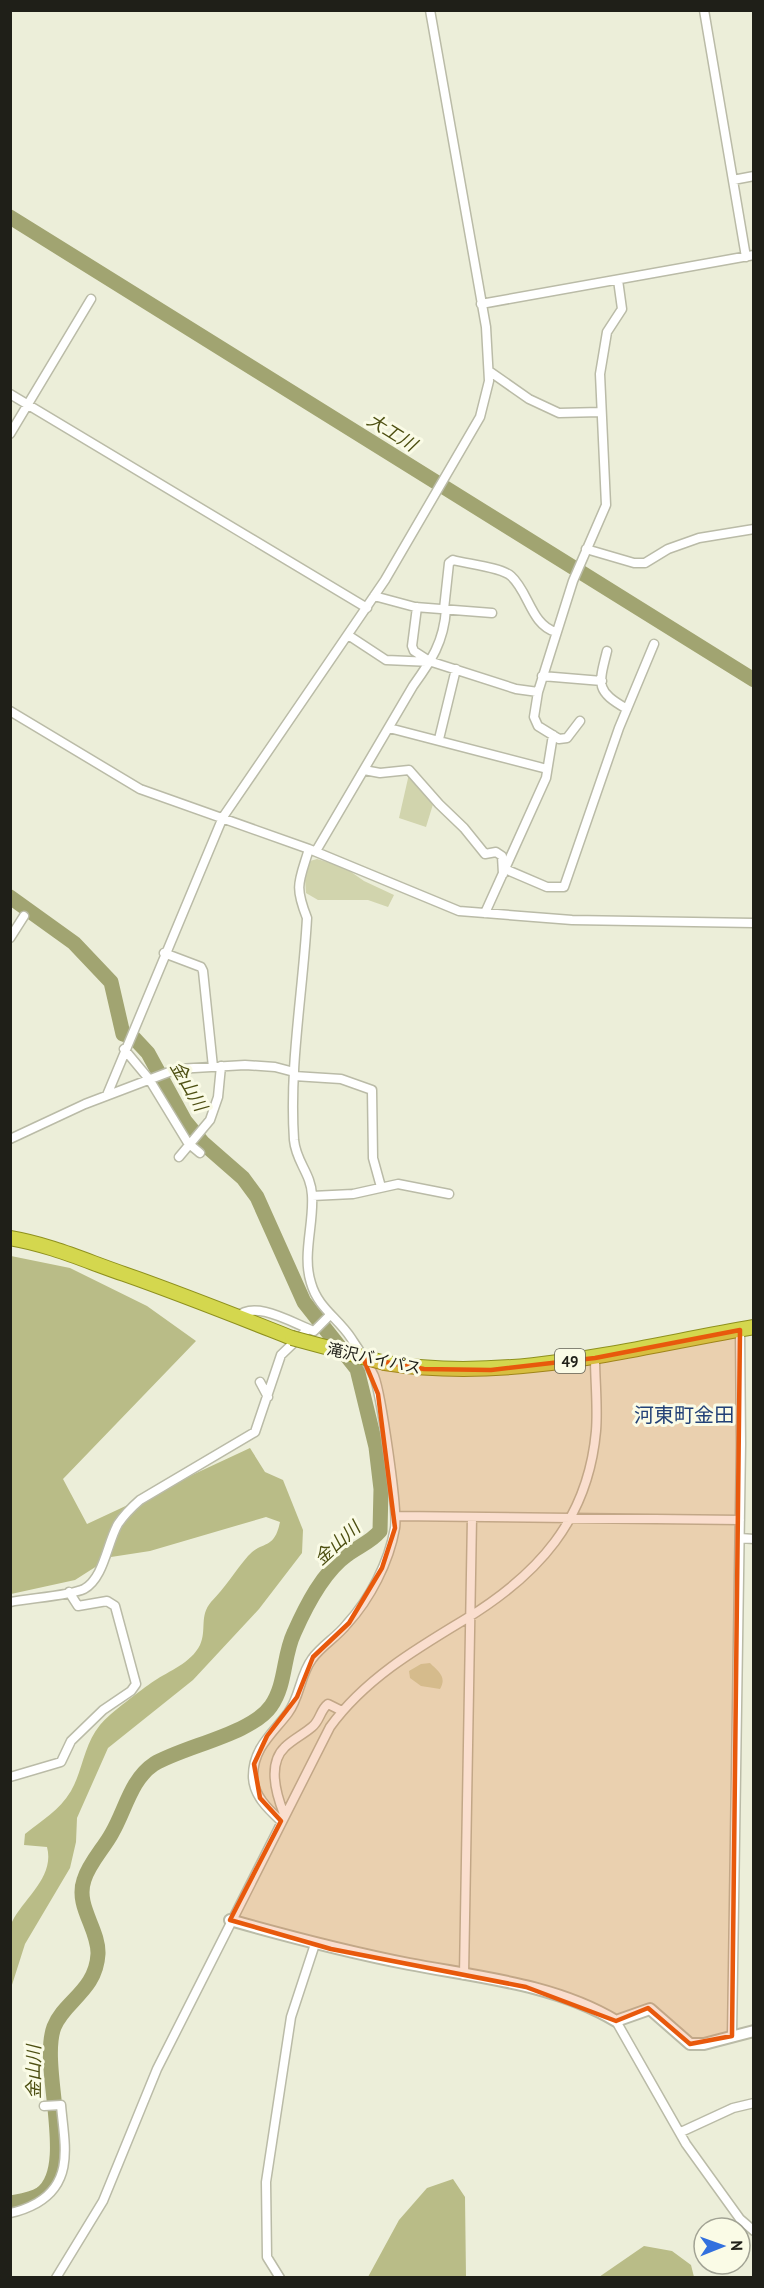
<svg xmlns="http://www.w3.org/2000/svg" width="764" height="2288" viewBox="0 0 764 2288" font-family="'PT Sans','Noto Sans JP',sans-serif">
<rect width="100%" height="100%" fill="#eceed9"/>
<!-- green -->
<path fill="#d1d4ad" d="M409,774L434,801L426,827L399,818Z
M317,859L344,867L364,881L394,895L388,907L368,900H318L306,893L305,879L310,861Z
M430,1663C439,1672 447,1677 440,1689L421,1686L410,1678L409,1671L421,1664Z"/>
<!-- forest -->
<path fill="#b9bc87" d="M11,1256L70,1268L147,1306L196,1341L63,1479L87,1524L250,1448L265,1472L283,1480L303,1530L302,1553L259,1609L193,1680L108,1748L77,1818L76,1842L70,1868L25,1944L11,1988C11,1973 6,1933 12,1922C24,1898 55,1877 47,1847L24,1845L25,1834C42,1820 59,1811 71,1791C83,1770 84,1744 100,1725C110,1713 141,1690 154,1681C169,1671 191,1663 200,1645C207,1630 199,1616 211,1602C225,1588 235,1571 248,1556C262,1540 274,1551 280,1522L266,1517L150,1551L111,1557L75,1580L11,1594Z
M453,2179L465,2197L466,2277H368L399,2220L427,2188Z
M644,2246L672,2251L691,2265L694,2277H599Z"/>
<g fill="none" stroke-linecap="round" stroke-linejoin="round">
<!-- river -->
<path stroke="#a1a471" stroke-width="15" d="M10,217L754,680
M10,897L74,943L111,982L123,1034L134,1038L148,1053L185,1121L203,1143L243,1178L257,1197L304,1302L357,1369L376,1447L381,1489L380,1531C371,1542 359,1546 347,1555C323,1572 306,1606 294,1633C283,1656 286,1685 271,1706C252,1734 184,1746 154,1764C131,1779 125,1811 112,1833C104,1848 89,1863 84,1880C75,1906 99,1929 98,1954C96,1991 64,2001 54,2027C39,2067 78,2168 41,2194C32,2200 21,2201 10,2203"/>
<defs>
<path id="minor" d="M704,10L746,257
M733,180L754,176
M481,304L754,255
M489,371L529,399L559,413L601,412
M10,394L367,608
M10,434L91,299
M586,549L634,563H645L668,549L699,538L754,529
M374,596L415,607L492,613
M417,607L412,646L414,651L431,662
M444,609L449,563L453,560C467,564 501,567 511,576C529,592 531,625 556,632
M348,635L386,660L432,662L516,689L538,692
M607,651C598,686 596,691 627,709
M542,676L602,681
M10,711L140,789L309,849L459,911L572,920L754,923
M580,721L567,738L559,739L538,726L534,717L538,692L573,581L606,505L600,374L607,332L622,309L618,280
M389,728L547,769
M439,739L456,669
M364,770L380,773L409,770L439,804L464,828L485,854L496,852L502,856L503,874
M316,851L413,686C431,661 444,642 446,609
M505,869L547,887H564L619,728L654,644
M485,913L546,778L553,735
M10,938L24,916
M164,953L201,967L203,971L213,1067
M124,1049L149,1079L188,1143L200,1153
M294,1076L341,1079L372,1090L373,1158L381,1187
M107,1095L223,817L385,580L480,417L489,381L486,327L430,10
M10,1139L85,1104L177,1069L245,1065L275,1067L294,1072
M179,1157L210,1120L218,1097L221,1066
M312,1196L353,1194L398,1184L449,1194
M237,1317C255,1299 294,1324 314,1331L329,1316
M260,1382L268,1397
M396,1516L740,1520
M740,1538L754,1539
M10,1602C29,1598 69,1596 84,1589C104,1578 107,1543 118,1524C124,1515 132,1507 140,1500L255,1432L281,1355L308,1329
M10,1777L61,1762L71,1741L103,1710L131,1691L136,1684L115,1606L107,1601L78,1606L69,1592
M284,1814C276,1794 267,1764 285,1747C293,1739 304,1734 312,1727C320,1721 320,1710 328,1704L342,1711
M281,1821C268,1809 253,1795 253,1776C253,1748 273,1733 288,1713C300,1697 300,1675 312,1659C321,1646 337,1637 347,1624C370,1599 389,1562 395,1528C398,1509 381,1394 374,1376C368,1363 359,1350 351,1338C338,1318 318,1308 311,1283C302,1255 314,1224 312,1195C311,1173 296,1162 294,1140C289,1065 303,992 307,918C294,885 299,882 309,849
M464,1975L472,1517
M616,2021L686,2144L740,2219L754,2231
M732,2036L741,1444L740,1330
M681,2132L733,2108L754,2103
M10,2213C21,2211 28,2208 37,2203C75,2181 64,2142 61,2105L44,2106
M56,2278L103,2201L157,2069L330,1727C364,1680 414,1650 464,1620C538,1575 588,1520 596,1431C598,1407 595,1381 595,1358
M280,2278L267,2257L266,2182L291,2017L315,1944"/>
<path id="tertiary" d="M230,1920C290,1937 348,1952 409,1964C477,1977 555,1984 616,2021L650,2009L690,2044H704L754,2031"/>
<path id="trunk" d="M10,1238C51,1245 86,1261 124,1274C181,1294 236,1316 292,1338
M385,1363C510,1383 631,1348 754,1327"/>
</defs>
<!-- minor casing -->
<use href="#minor" stroke="#babba7" stroke-width="11"/>
<!-- tertiary casing -->
<use href="#tertiary" stroke="#babba7" stroke-width="14"/>
<!-- trunk casing -->
<use href="#trunk" stroke="#8e901e" stroke-width="16"/>
<!-- minor -->
<use href="#minor" stroke="#fff" stroke-width="8"/>
<!-- tertiary -->
<use href="#tertiary" stroke="#fff" stroke-width="10"/>
<!-- trunk -->
<use href="#trunk" stroke="#d4d74e" stroke-width="14"/>
<defs>
<path id="trunk-bridge" d="M292,1338L385,1363"/>
</defs>
<!-- trunk-bridge casing -->
<use href="#trunk-bridge" stroke="#8e901e" stroke-width="16" stroke-linecap="butt"/>
<!-- trunk-bridge -->
<use href="#trunk-bridge" stroke="#d4d74e" stroke-width="14"/>
</g>
<!-- marked area -->
<path fill="#e8590c" fill-opacity="0.2" stroke="#e8590c" stroke-width="4.5" stroke-linejoin="round" d="M740,1330L732,2036L690,2044L648,2008L616,2021L526,1987L331,1949L230,1920L281,1821L260,1798L254,1764L267,1736L297,1697L313,1657L349,1623L382,1568L395,1528L378,1394L363,1358L424,1369L491,1370L595,1358Z"/>
<g text-anchor="middle" dominant-baseline="central" stroke-width="6" stroke-linejoin="round" paint-order="stroke">
<!-- shield labels -->
<rect fill="#fafbe6" stroke="#616156" stroke-width="1.5" x="555" y="1349" width="30" height="24" rx="4.5"/>
<g font-size="15" font-weight="bold" fill="#1f1f18">
<text x="570" y="1361">49</text>
</g>
<!-- street labels -->
<g font-size="16" fill="#1f1f18" stroke="#fafbe6">
<text transform="translate(374 1358) rotate(12)">滝沢バイパス</text>
</g>
<!-- water labels -->
<g font-size="18" font-style="italic" fill="#4d4f11" stroke="#fafbe6">
<text transform="translate(392 432) rotate(32)">大工川</text>
<text transform="translate(189 1086) rotate(60)">金山川</text>
<text transform="translate(337 1543) rotate(-42)">金山川</text>
<text transform="translate(33 2072) rotate(-90)">金山川</text>
</g>
<!-- quarter labels -->
<g font-size="20" fill="#224177" stroke="#fafbe6">
<text x="684" y="1415">河東町金田</text>
</g>
</g>
<!-- border -->
<rect width="764" height="2288" fill="none" stroke="#1f1f18" stroke-width="24"/>
<!-- north arrow -->
<g transform="translate(722 2246) rotate(89)"><circle r="28" fill="#fafbe6" stroke="#a2a394" stroke-width="1.5"/>
<path d="M0-4.5L10 22L0 15L-10 22Z" fill="#3270de"/>
<text y="-9" font-size="16" font-weight="bold" text-anchor="middle" fill="#1f1f18">N</text>
</g>
</svg>
